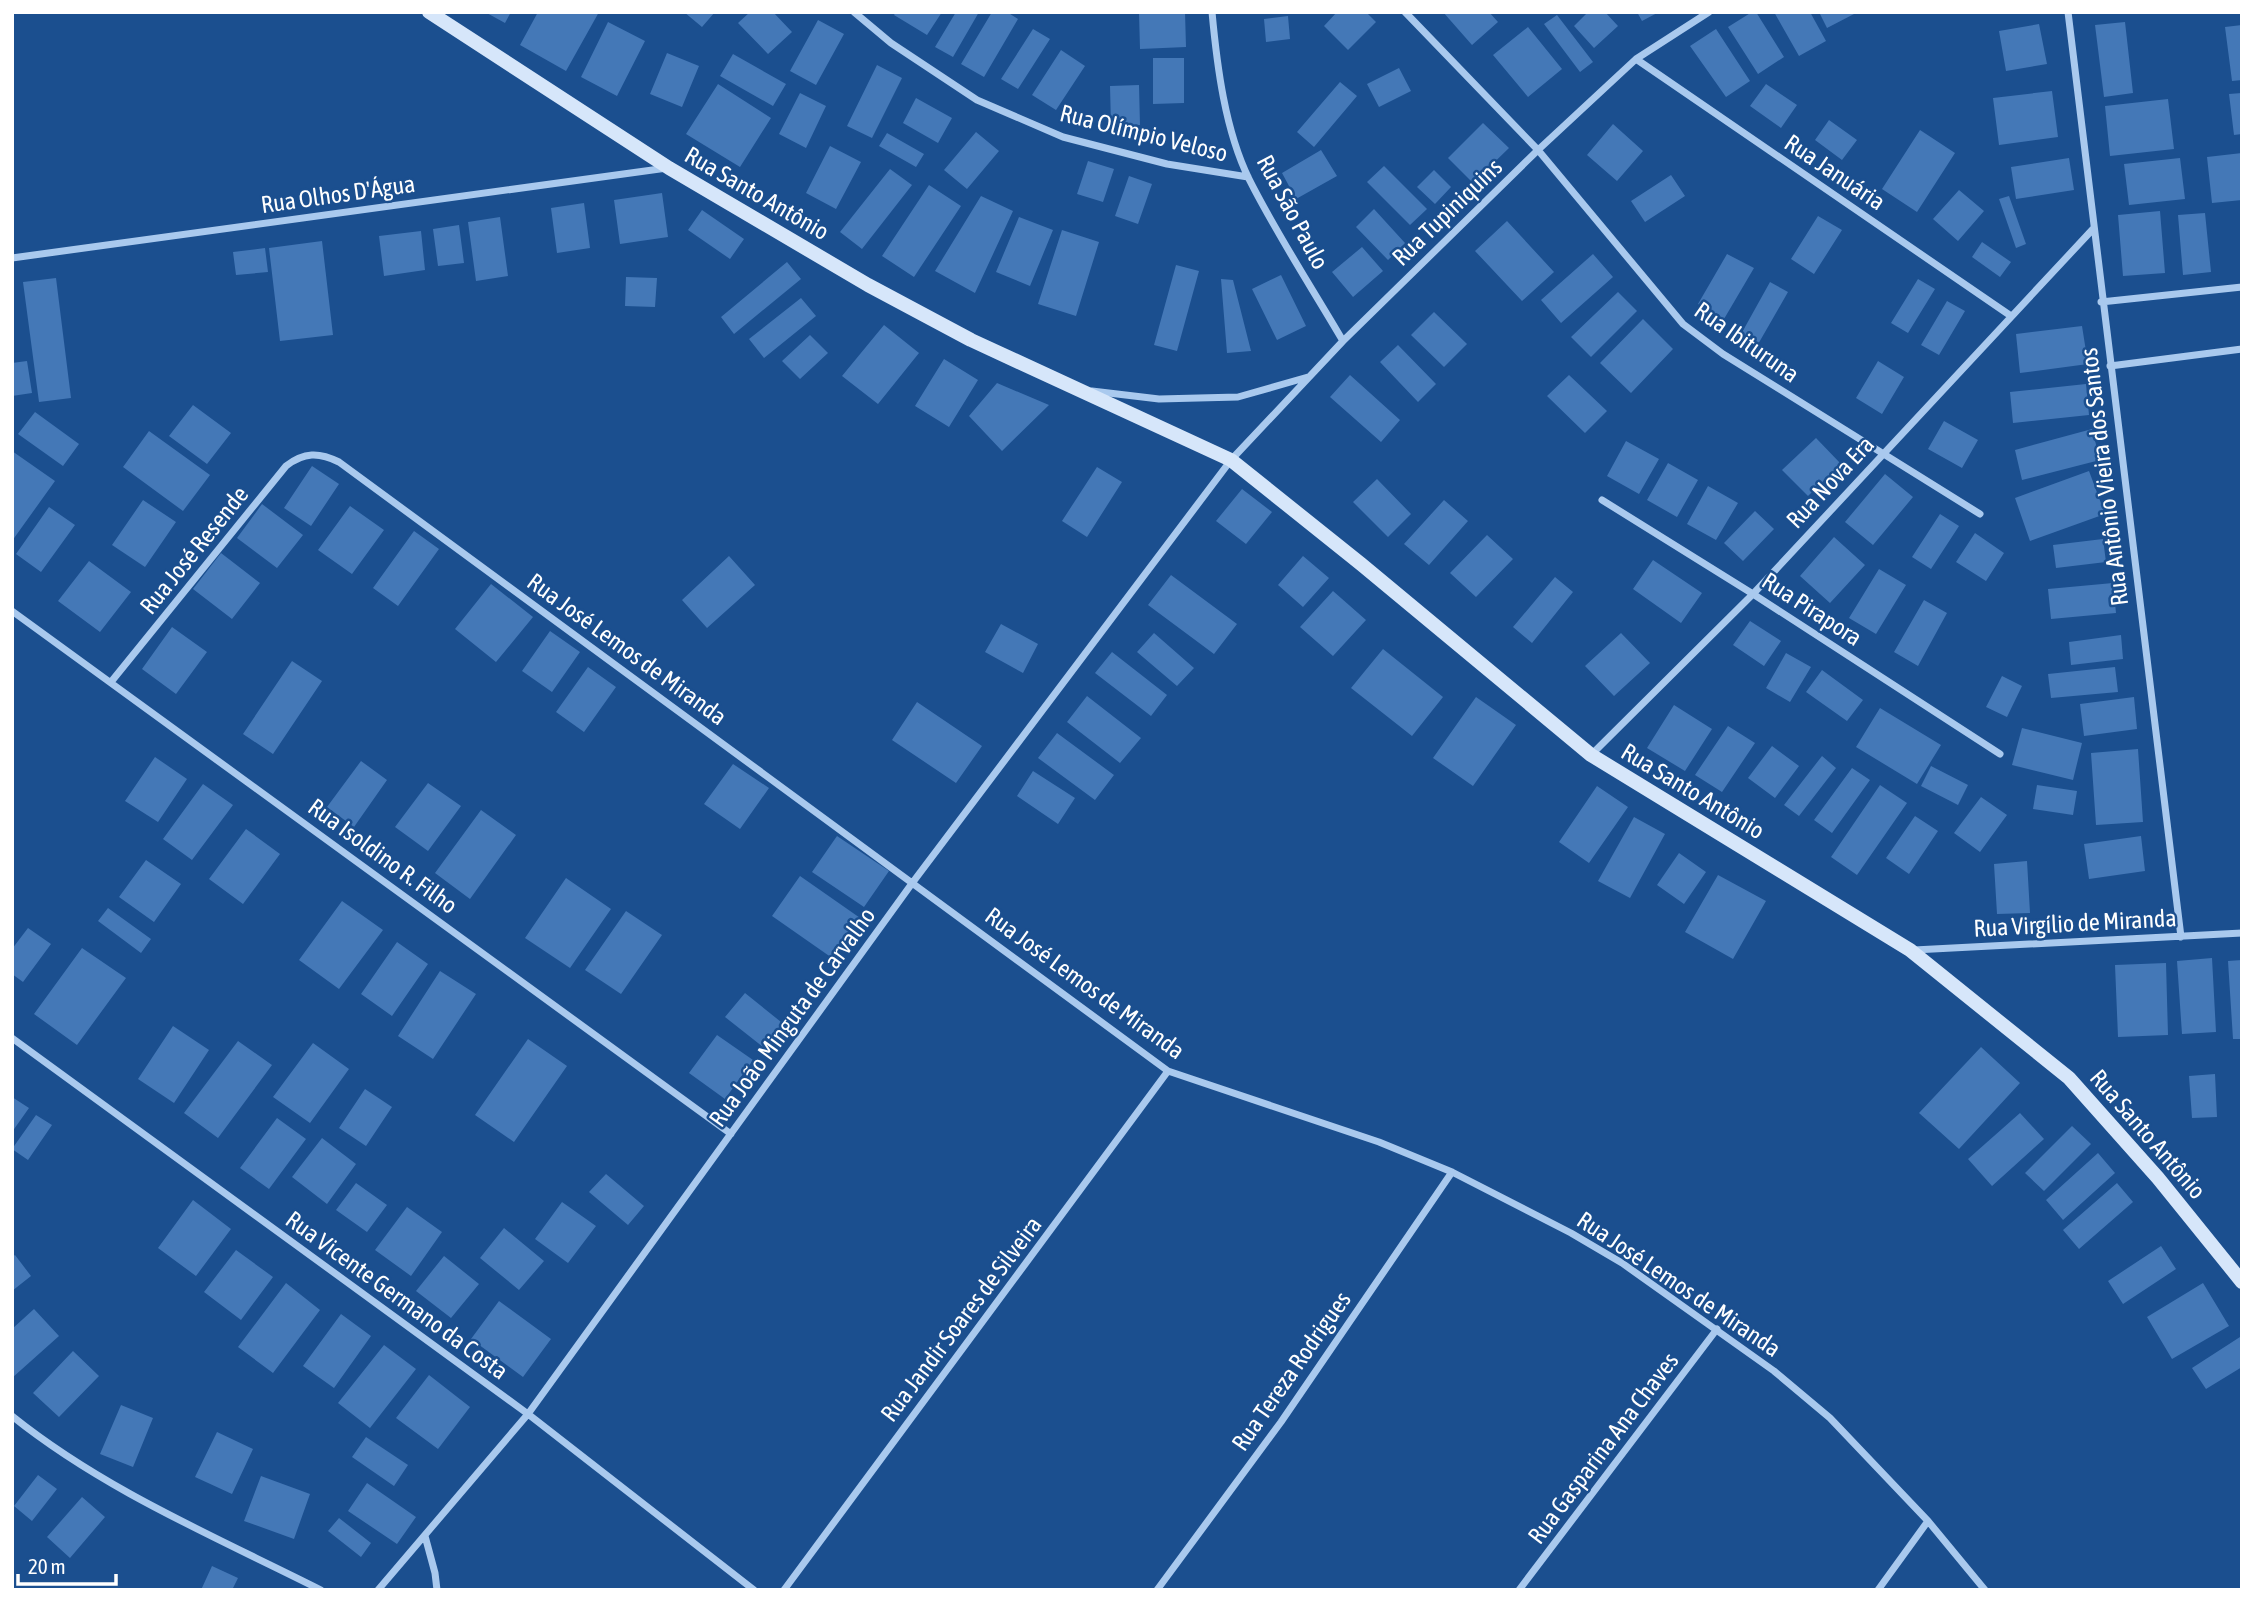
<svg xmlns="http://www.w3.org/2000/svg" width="2254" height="1602" viewBox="0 0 2254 1602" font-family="'Asap Condensed',sans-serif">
<rect width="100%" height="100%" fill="#1b4f8f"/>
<!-- building -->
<path fill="#4478b7" d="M485,12H511L505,23Z
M538,12H599L566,71L520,45Z
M684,12H715L702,27Z
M750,12H773L792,32L768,54L738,23Z
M896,12H942L927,35L894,15Z
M956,12H979L953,57L935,47Z
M992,12H1007L1018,19L984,77L961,64Z
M1139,12H1185L1186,47L1140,49Z
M1337,12H1366L1376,22L1348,50L1324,26Z
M1443,12H1489L1498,22L1472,45Z
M1588,12H1605L1618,26L1594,48L1574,26Z
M1637,12H1659L1642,21Z
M1752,12H1756L1784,57L1758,74L1728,27Z
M1774,12H1810L1826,41L1799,56Z
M1819,12H1854V14L1827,28Z
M1557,15L1593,62L1580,72L1544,24Z
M1288,16L1290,39L1266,42L1264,19Z
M818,20L844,34L816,85L790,71Z
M608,22L645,41L617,96L581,77Z
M2125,22L2133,93L2104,97L2095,25Z
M2039,24L2047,64L2006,71L1999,31Z
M2242,25V80L2232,81L2225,27Z
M1528,27L1562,69L1528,97L1493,55Z
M1033,29L1050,39L1018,89L1001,79Z
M1716,29L1750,81L1726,97L1690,46Z
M1061,50L1085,66L1056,110L1032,95Z
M667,53L699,66L682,107L650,94Z
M733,54L786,84L773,106L720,76Z
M1153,58H1184V103L1153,104Z
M877,65L902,78L872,138L847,126Z
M1399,68L1411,91L1379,107L1367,84Z
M1340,82L1357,96L1314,147L1297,132Z
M718,84L771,118L740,167L686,134Z
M1766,84L1797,105L1781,128L1750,106Z
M1139,85L1140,125L1111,126L1110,86Z
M2052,91L2058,137L1999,145L1993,98Z
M800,93L826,106L806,148L779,134Z
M2242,93V134L2234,135L2229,94Z
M916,98L952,118L938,143L903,123Z
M2168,99L2174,149L2110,156L2105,106Z
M1829,120L1857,140L1842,160L1815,140Z
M1483,123L1509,148L1473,183L1448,158Z
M1613,124L1643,151L1617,181L1587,155Z
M1920,130L1955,153L1917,212L1882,189Z
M976,132L999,151L967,189L944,170Z
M887,133L924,154L916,167L879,146Z
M830,146L861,162L836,209L806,193Z
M1321,150L1337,176L1296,199L1282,173Z
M2242,153V200L2212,203L2207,157Z
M2069,158L2074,190L2016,199L2011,167Z
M2180,158L2185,199L2129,205L2124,164Z
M1088,161L1114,169L1103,202L1077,194Z
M1384,166L1427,209L1410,225L1367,182Z
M890,169L912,185L862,249L840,232Z
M1434,170L1451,187L1435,204L1417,187Z
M1671,175L1685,196L1645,222L1631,201Z
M1129,176L1152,184L1138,224L1115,216Z
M929,185L961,206L914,277L882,256Z
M1959,190L1984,211L1958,241L1933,219Z
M662,193L668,237L620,244L614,200Z
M981,196L1013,211L975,293L935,271Z
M2009,196L2026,244L2016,248L1999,199Z
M584,203L590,248L557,253L551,208Z
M1374,209L1405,243L1388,260L1356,227Z
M702,210L744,239L730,259L688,230Z
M2160,211L2165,273L2123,276L2118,215Z
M2205,213L2211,272L2183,275L2178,215Z
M1818,216L1842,230L1814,274L1791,259Z
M500,217L508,276L476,281L468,222Z
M1019,217L1053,230L1030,286L996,272Z
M1507,221L1554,272L1522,301L1475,251Z
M459,225L464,263L438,266L433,229Z
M1062,230L1099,242L1076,316L1038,304Z
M421,231L425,270L384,276L379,236Z
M322,241L333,335L280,341L269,248Z
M1982,242L2011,262L2000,277L1972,257Z
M1362,247L1383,271L1353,297L1332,272Z
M265,248L268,272L236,275L233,252Z
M1593,254L1613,277L1561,323L1541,300Z
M1727,254L1754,268L1724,319L1698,304Z
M787,262L801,279L734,334L721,317Z
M1176,265L1199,271L1177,351L1154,345Z
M1281,275L1306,326L1277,340L1252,289Z
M626,277L657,278L655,307L625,306Z
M56,278L71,398L39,402L23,282Z
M1221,279L1233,280L1251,351L1227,353Z
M1918,279L1935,289L1908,333L1891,323Z
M1770,282L1788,292L1757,346L1740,336Z
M1618,292L1637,311L1591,357L1571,337Z
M801,298L816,316L764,358L749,339Z
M1947,301L1965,311L1939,355L1921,345Z
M1434,312L1467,344L1444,367L1411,335Z
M1643,319L1673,349L1631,393L1600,363Z
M884,325L919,353L878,404L842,376Z
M2082,326L2088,364L2020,373L2016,334Z
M810,335L828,353L800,379L782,361Z
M1398,345L1436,384L1418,402L1380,362Z
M944,359L978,380L949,427L915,406Z
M27,361L32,393L12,396V363Z
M1878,361L1904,377L1882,414L1856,398Z
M1350,375L1400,420L1381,442L1330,397Z
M1569,375L1607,411L1585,433L1547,396Z
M997,383L1049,405L1002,451L969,416Z
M2086,384L2089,415L2013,423L2010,392Z
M193,405L231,433L207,464L169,436Z
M35,412L79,444L63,466L18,434Z
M1944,421L1978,440L1962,468L1928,449Z
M2092,429L2100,460L2022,480L2015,450Z
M149,431L210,475L183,511L123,467Z
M1816,438L1841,464L1808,496L1782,470Z
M1626,441L1659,459L1639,494L1607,476Z
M12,451L55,481L12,541Z
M1668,463L1698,480L1677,517L1647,500Z
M312,466L339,484L311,526L284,508Z
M1097,467L1122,482L1087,537L1062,521Z
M2089,471L2105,514L2030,541L2015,498Z
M1885,474L1913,497L1873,545L1845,522Z
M1377,479L1411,514L1388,537L1353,502Z
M1708,486L1738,503L1716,540L1687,524Z
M1242,489L1272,512L1246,544L1216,521Z
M143,500L176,522L145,567L112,545Z
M1444,500L1468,521L1429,565L1404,544Z
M262,504L303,535L277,568L237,538Z
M350,506L384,530L352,574L318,550Z
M49,507L75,525L41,572L16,554Z
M1755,511L1774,529L1743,561L1724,543Z
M1940,514L1959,526L1931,569L1912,557Z
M414,531L439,549L398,606L373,588Z
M1975,533L2004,553L1986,581L1956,562Z
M1487,535L1513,559L1476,597L1450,573Z
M1834,537L1865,565L1830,603L1800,576Z
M2103,539L2106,562L2056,568L2053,545Z
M221,553L260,583L232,619L193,589Z
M729,556L755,585L707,628L682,600Z
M1303,556L1329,578L1303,607L1278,585Z
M1653,560L1702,593L1681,623L1633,589Z
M89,561L131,592L100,632L58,601Z
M1879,569L1906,585L1876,634L1849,618Z
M1171,575L1237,624L1214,654L1148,605Z
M1555,577L1573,592L1532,643L1513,627Z
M2113,583L2116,613L2051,619L2048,589Z
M491,584L533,617L496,662L455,629Z
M1333,591L1366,620L1333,656L1300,627Z
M1924,600L1947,613L1918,666L1894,652Z
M1750,621L1781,641L1764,666L1733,645Z
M1001,624L1038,644L1023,673L985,652Z
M172,627L207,652L176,694L142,669Z
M550,631L580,652L552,692L522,671Z
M1154,633L1194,668L1177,686L1137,652Z
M1621,633L1650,663L1614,696L1585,666Z
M2121,635L2123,659L2071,665L2069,642Z
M1383,649L1443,697L1412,736L1351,688Z
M1112,652L1167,695L1151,716L1095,673Z
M1786,653L1811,667L1790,702L1766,688Z
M292,661L322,681L273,754L243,734Z
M588,667L616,687L584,732L556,712Z
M2115,667L2118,692L2051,698L2048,674Z
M1822,670L1863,700L1847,721L1806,692Z
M2002,676L2022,686L2007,717L1986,707Z
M1087,696L1141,738L1120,763L1067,722Z
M1476,697L1516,725L1473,786L1433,758Z
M2134,697L2137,729L2084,736L2080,704Z
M917,702L982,746L956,783L892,740Z
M1674,705L1712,729L1685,771L1647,748Z
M1880,708L1941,745L1917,784L1856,747Z
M1728,726L1755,743L1722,792L1695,775Z
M2022,728L2082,743L2073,780L2012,765Z
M1057,733L1114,775L1095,800L1038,758Z
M1772,746L1799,766L1775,798L1748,778Z
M2138,749L2143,822L2096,825L2091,753Z
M1822,756L1836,768L1799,816L1784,805Z
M155,757L187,779L158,822L125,801Z
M361,761L387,780L354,827L327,807Z
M733,764L769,788L740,829L704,804Z
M1931,766L1968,785L1958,805L1921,786Z
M1852,768L1870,780L1832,833L1814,820Z
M1033,771L1075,798L1058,824L1017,796Z
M428,783L461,806L428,851L395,827Z
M203,784L233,805L192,860L163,839Z
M1880,785L1907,803L1857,875L1831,857Z
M2037,785L2077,791L2073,815L2033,809Z
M1597,786L1628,807L1589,863L1559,842Z
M1981,797L2007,815L1980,852L1954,833Z
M481,810L516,835L470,899L435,873Z
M1915,816L1938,831L1909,874L1886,858Z
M1634,817L1665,834L1630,898L1598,881Z
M246,829L280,854L243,904L209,879Z
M837,836L889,871L864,907L812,872Z
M2141,836L2145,871L2089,879L2084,844Z
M1679,853L1706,872L1684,904L1657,885Z
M146,860L181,884L154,922L119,897Z
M2027,861L2030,913L1997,914L1994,864Z
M1718,875L1766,901L1733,959L1685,932Z
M800,876L863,920L835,960L772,916Z
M566,878L611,909L570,968L525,938Z
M342,901L383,930L339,989L299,960Z
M108,908L151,939L141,953L98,921Z
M626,911L662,935L621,994L585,970Z
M28,928L51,944L23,982L12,974V949Z
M397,942L428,964L392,1016L361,994Z
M82,948L126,978L77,1045L34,1014Z
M2212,958L2216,1032L2182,1034L2177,961Z
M2242,960V1039H2233L2228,961Z
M2166,963L2168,1035L2118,1037L2115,965Z
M440,971L476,994L433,1059L398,1036Z
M745,993L786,1026L767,1050L725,1017Z
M173,1026L209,1050L174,1103L138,1079Z
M717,1035L753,1060L725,1099L689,1073Z
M528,1039L567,1066L514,1142L475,1115Z
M238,1041L272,1065L218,1138L184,1113Z
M313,1043L349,1069L310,1123L273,1097Z
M1981,1047L2020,1083L1959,1149L1919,1113Z
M2215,1074L2217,1117L2192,1118L2189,1076Z
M365,1089L392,1107L366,1146L339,1128Z
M12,1097L29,1108L12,1132Z
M2020,1113L2044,1139L1992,1186L1968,1159Z
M36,1115L52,1125L28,1160L12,1149Z
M277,1118L306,1139L269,1189L240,1168Z
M2072,1126L2091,1144L2044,1191L2025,1173Z
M322,1138L356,1164L327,1204L292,1177Z
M2098,1153L2115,1173L2063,1220L2046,1200Z
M606,1174L644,1206L628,1225L589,1192Z
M356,1183L387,1205L367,1232L336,1210Z
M2117,1183L2133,1202L2079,1249L2063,1230Z
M193,1200L231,1229L196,1276L158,1248Z
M562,1202L596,1226L568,1263L535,1239Z
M407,1207L442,1232L411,1276L375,1250Z
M504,1228L544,1261L519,1290L480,1258Z
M2161,1246L2176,1269L2123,1304L2108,1281Z
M236,1250L273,1277L241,1320L204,1292Z
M15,1255L31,1276L12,1291V1257Z
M444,1256L479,1284L451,1318L416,1291Z
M286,1283L320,1310L273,1373L238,1347Z
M2203,1283L2229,1326L2172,1359L2147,1317Z
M499,1301L551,1339L523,1377L471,1339Z
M34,1309L59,1336L12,1378V1329Z
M341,1314L371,1336L334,1388L303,1366Z
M2240,1337L2242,1367L2206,1389L2192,1368Z
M384,1345L416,1369L370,1428L338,1403Z
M73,1351L99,1376L59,1417L33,1393Z
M429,1375L470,1407L438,1449L396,1418Z
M121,1405L153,1418L133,1467L100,1454Z
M217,1432L253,1449L232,1494L195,1477Z
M366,1437L408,1465L394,1486L352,1457Z
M38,1475L57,1489L32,1521L14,1506Z
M261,1476L310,1494L294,1539L244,1521Z
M367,1483L416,1517L397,1544L348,1511Z
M82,1497L105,1517L70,1558L47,1537Z
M339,1518L371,1543L361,1557L328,1531Z
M212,1566L238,1578L232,1590H201Z"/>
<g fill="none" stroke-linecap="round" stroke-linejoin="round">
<!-- street -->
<path stroke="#a9c9ee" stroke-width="7" d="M854,12L891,43L977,100L1063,137L1167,164L1248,177
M1212,12C1217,66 1225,130 1249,179C1276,233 1312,288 1343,341
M1405,12L1538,150L1683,324L1723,354L1980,514
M2068,12L2181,937
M1636,59L2011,316
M12,258L667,168
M2101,302L2242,287
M2110,366L2242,349
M1092,391L1159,399L1238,397L1308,377
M1602,500L1753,594L2000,754
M12,611L731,1134
M111,682L286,466C304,452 319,452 339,462L1168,1071L1379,1142L1452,1172L1571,1233L1622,1263L1774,1371L1830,1418L1928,1521L1985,1590
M1591,755L1753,594L2093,229
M1914,950L2242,933
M12,1038L528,1414L754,1590
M12,1416C104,1490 216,1537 321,1590
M425,1536L435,1573L437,1590
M378,1590L528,1414L913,882L1231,460L1343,341L1538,150L1636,59L1709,12
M784,1590L1168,1071
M1157,1590L1281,1422L1452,1172
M1519,1590L1717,1329
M1878,1590L1928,1521"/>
<!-- secondary -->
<path stroke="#d6e6fa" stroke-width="14" d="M429,12L669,168L868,285L971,340L1231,460L1361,564L1591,755L1910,950L2069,1078L2158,1178L2242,1282"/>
</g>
<g text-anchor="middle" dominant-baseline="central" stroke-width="5" stroke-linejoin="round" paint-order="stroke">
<!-- street labels -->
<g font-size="24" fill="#fff" stroke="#1b4f8f">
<text transform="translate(1144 133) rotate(14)">Rua Olímpio Veloso</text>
<text transform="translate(1835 172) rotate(34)">Rua Januária</text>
<text transform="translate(757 193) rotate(30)">Rua Santo Antônio</text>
<text transform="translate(338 194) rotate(-8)">Rua Olhos D'Água</text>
<text transform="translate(1293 212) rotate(62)">Rua São Paulo</text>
<text transform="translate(1447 212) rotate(-44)">Rua Tupiniquins</text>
<text transform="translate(1747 342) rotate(35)">Rua Ibituruna</text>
<text transform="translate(2104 477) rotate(-97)">Rua Antônio Vieira dos Santos</text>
<text transform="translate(1830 482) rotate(-47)">Rua Nova Era</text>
<text transform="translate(194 550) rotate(-51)">Rua José Resende</text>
<text transform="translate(1812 609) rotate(33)">Rua Pirapora</text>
<text transform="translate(627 649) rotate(36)">Rua José Lemos de Miranda</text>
<text transform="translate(1693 791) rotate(31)">Rua Santo Antônio</text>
<text transform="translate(383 856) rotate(36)">Rua Isoldino R. Filho</text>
<text transform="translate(2075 923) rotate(-3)">Rua Virgílio de Miranda</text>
<text transform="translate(1085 983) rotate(36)">Rua José Lemos de Miranda</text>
<text transform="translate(792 1017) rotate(-54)">Rua João Minguta de Carvalho</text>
<text transform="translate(2148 1134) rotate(49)">Rua Santo Antônio</text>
<text transform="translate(1679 1284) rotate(34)">Rua José Lemos de Miranda</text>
<text transform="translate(397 1295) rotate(36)">Rua Vicente Germano da Costa</text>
<text transform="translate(961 1319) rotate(-53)">Rua Jandir Soares de Silveira</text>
<text transform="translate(1291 1371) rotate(-55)">Rua Tereza Rodrigues</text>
<text transform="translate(1603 1448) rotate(-53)">Rua Gasparina Ana Chaves</text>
</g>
</g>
<!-- border -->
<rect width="2254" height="1602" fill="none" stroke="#ffffff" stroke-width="28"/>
<!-- scale -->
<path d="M18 1574v10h98v-10" fill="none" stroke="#ffffff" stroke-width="3.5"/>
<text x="28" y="1574" font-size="21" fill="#ffffff" stroke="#1b4f8f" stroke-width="5" paint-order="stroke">20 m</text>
</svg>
